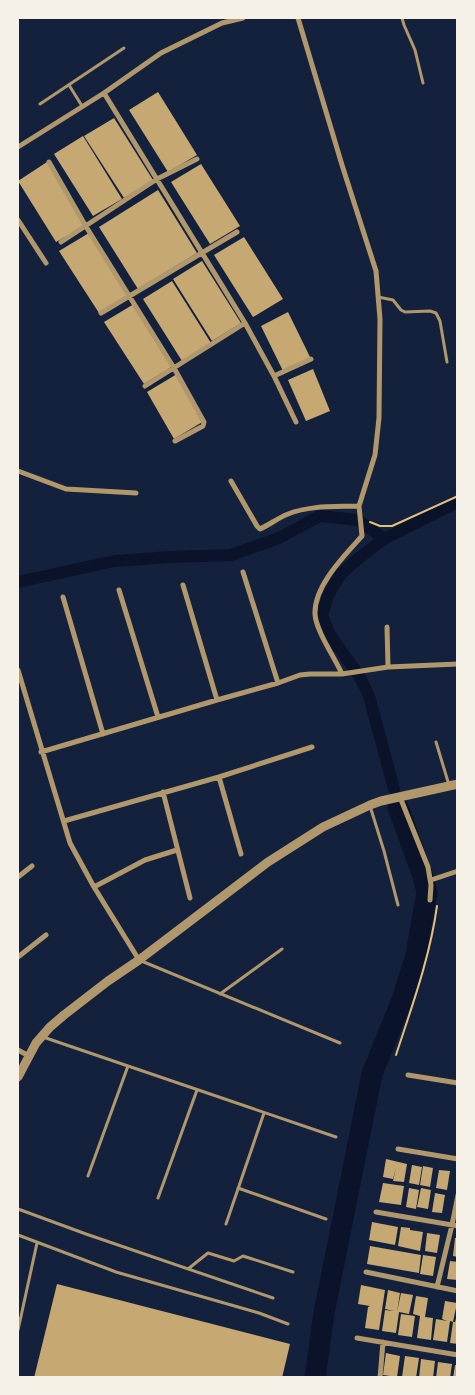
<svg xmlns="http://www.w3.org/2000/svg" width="475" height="1395" viewBox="0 0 475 1395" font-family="'DM Sans',sans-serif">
<rect width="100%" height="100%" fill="#14213d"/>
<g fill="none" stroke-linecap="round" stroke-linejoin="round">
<!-- canal -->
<path stroke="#0b132b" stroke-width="12" d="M18,582L114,561L171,557L231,555L279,538L320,516L358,520L384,539
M394,789L369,696L360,677L330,635L322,615L329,593L341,574L359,558L384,539L452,505L458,503"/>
<!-- river -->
<path stroke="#0b132b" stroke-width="21" d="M315,1378L324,1313L372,1074L402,1000L416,955L427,892L423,876L398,807"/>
</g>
<!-- building -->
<path fill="#c6a872" d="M158,92L197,155L168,172L129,110Z
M114,118L153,180L124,198L84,136Z
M83,136L122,199L93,216L54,154Z
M47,162L86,225L56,242L18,181Z
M201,164L240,226L210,244L171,182Z
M158,190L197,253L138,289L99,227Z
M89,233L128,295L99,313L59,251Z
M244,237L283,299L253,317L214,255Z
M202,261L241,323L212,341L173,279Z
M172,281L211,343L182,361L143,299Z
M134,304L173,366L144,384L104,322Z
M288,312L311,359L284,373L261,326Z
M313,369L330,411L306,421L288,380Z
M177,374L204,421L174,439L147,392Z
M386,1159L407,1164L404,1182L393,1181L396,1168L393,1179L383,1177Z
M412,1165L422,1167L419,1185L409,1183Z
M423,1166L433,1168L430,1187L420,1185Z
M439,1170L450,1171L447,1190L436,1188Z
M383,1183L404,1186L401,1205L379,1202Z
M409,1188L419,1190L416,1209L406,1207Z
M421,1188L431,1190L428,1209L417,1207Z
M435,1193L445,1195L442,1213L432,1212Z
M372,1222L398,1227L395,1245L369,1240Z
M401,1227L410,1228V1230L423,1232L420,1251L398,1246Z
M427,1233L440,1235L437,1253L425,1251Z
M455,1238H458V1257L453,1256Z
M370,1246L421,1255L419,1273L367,1264Z
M423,1255L436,1257L433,1276L420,1274Z
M450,1261L458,1262V1280L447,1279Z
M57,1284L290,1344L282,1378H34Z
M361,1285L385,1290L379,1330L365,1328L368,1307L370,1306L358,1304Z
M388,1290L400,1293L397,1312L401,1293L413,1295L409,1314L399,1312L396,1333L382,1331L385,1310L394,1311L385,1309Z
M416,1296L428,1298L425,1317L433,1318L431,1340L417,1338L420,1316L413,1314Z
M445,1301L457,1303L453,1322L450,1321L447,1342L433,1340L436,1319L447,1321L442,1319Z
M401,1314L415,1316L412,1337L398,1335Z
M457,1315H458V1344L450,1343L453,1322H455Z
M386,1353L400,1356L397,1377L383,1375Z
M405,1356L419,1358L416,1378L402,1377Z
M421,1359L435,1361L433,1378H419Z
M438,1362L452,1364L450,1378H436Z
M455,1365H458V1378H453Z"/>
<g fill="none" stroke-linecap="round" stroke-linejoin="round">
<!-- path -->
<path stroke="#e5c07b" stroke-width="2" d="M370,522L380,526H392L458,496
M396,1055C412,1006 430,957 437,906"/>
<!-- service -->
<path stroke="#b1986c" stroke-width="3" d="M402,18L404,25L415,50L423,83
M69,85L82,106
M40,104L124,48
M378,297L393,300L401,310L405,312L430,311L436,313L440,321L447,362
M436,742L449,785
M370,806L384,851L398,905
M139,960L340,1043
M220,994L282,949
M43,1037L336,1137
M88,1176L128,1066
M238,1188L326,1219
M158,1198L197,1090
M18,1209L86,1234L273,1298
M226,1224L264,1113
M18,1235L116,1272L259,1313L288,1324
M188,1269L208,1253L234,1261L243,1256L293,1272
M18,1330L37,1243"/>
<!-- minor -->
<path stroke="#b1986c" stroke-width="5" d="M104,93L245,323L274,376L296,422
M18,147L104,93L161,53L222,23L243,18
M49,162L85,225L174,368L204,422L203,426L175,441
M18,220L46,263
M61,242L157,179L197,159
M101,313L237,232
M274,376L311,359
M145,386L245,323
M18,471L66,489L136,493
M231,481L257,526L260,529C269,525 278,518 288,514C311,505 335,507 359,506
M243,572L278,683
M183,585L217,700
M119,590L158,717
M63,597L103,734
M387,627L388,667
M18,670L70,843L94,887L139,960
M342,674L388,667L458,664
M41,752L217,700L278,683L300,675L310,674H342C335,658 316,631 315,614C314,586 344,556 362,536L359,506L375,455L379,418L380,319L376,271L342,165L298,18
M219,777L241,854
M163,792L190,898
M400,797L428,867L431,885L430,900
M64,821L219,777L312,747
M18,877L32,866
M431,880L458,871
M94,887L145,860L177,850
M18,957L46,935
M18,1050L29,1056
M408,1075L458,1083
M398,1149L458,1159
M376,1212L458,1226
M366,1272L458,1291
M437,1287L452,1225L458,1195
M357,1338L458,1355
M380,1378L383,1342"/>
<!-- tertiary -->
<path stroke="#b1986c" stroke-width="9" d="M18,1077L36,1043L50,1027L64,1015L108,981L139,960L268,862L323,827L370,805L381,801L458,784"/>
</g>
<!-- border -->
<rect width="475" height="1395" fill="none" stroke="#f6f1e7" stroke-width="38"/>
</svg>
